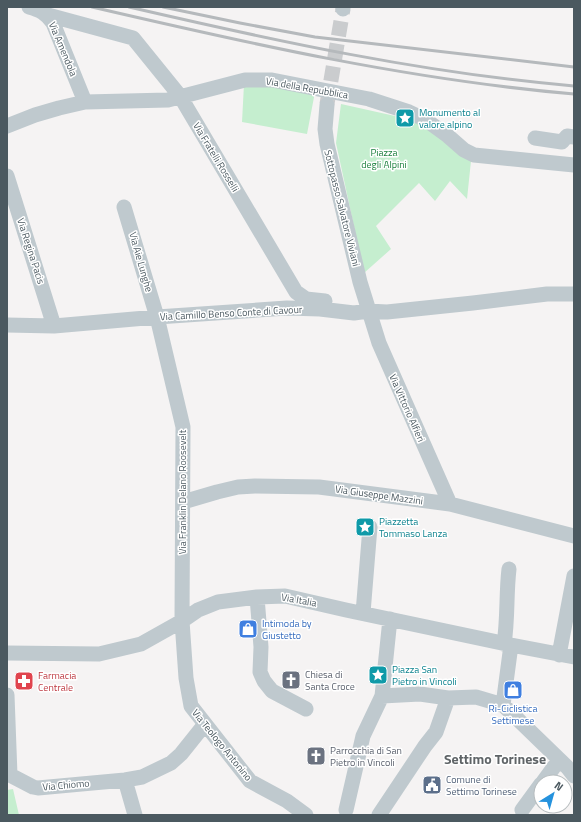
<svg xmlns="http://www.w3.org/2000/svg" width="581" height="822" viewBox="0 0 581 822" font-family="'Titillium Web',sans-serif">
<rect width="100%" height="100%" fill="#f5f3f3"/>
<!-- green -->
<path fill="#c5eecf" d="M244,84L315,92L307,134L242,122Z
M341,104L422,122L471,161L467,199L450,181L435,201L419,183L376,226L391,249L364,273L336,143Z
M13,789L19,815H7V790Z"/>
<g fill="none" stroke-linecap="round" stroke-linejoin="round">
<!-- minor-tunnel -->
<path stroke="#caccce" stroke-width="15" stroke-dasharray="15 8" stroke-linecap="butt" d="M327,104L343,9"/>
<!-- minor -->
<path stroke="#bfc9ce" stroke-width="15" d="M29,7C40,10 46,13 53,23L85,102
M343,7V9
M48,15L133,38L180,96L296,292L306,299L325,301
M327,105L325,129L327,144L360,282L379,343L450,504
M7,126L35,115L59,108L85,102L168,100L245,80H272L369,99L409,112L426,120L448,136L464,150L474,155L574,165
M535,138L562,142L567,136L574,137
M7,176L54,326
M124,207L157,317L183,427L182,621L186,678L191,706L250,781L287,801L306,815
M7,325L54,326L157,317L287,308L320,309L354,313L368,311L387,312L473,303L547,294H574
M183,502L217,492L238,487L255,486L319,487L450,504L574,536
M257,597L261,647L260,672L264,681L272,691L306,709
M363,613L370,527
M504,644C508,619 506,594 509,569
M7,653L99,654L141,644L182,621L198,610L218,602L257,597L285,596L346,610L511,645L574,657
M559,655L574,576
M7,695L10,775L33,787L38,788L125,780L142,777L171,763L181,754L205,724
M382,696L390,619
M503,705L511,645
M125,780L135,815
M543,782L559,760
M346,810L363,736L382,696L420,694L448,698L476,697L503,705L567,767L574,776
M522,810L541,784
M379,815L425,746L436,732L448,698"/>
<!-- rail -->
<path stroke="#b5b9bc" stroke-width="3" d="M92,7C251,44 411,80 574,94
M129,7C276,41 423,73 574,86
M163,7L240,23L315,37L574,67"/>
</g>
<!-- icons -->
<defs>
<symbol id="sight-square" viewBox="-11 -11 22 22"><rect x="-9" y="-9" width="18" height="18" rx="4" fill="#0f9aa8" stroke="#fff"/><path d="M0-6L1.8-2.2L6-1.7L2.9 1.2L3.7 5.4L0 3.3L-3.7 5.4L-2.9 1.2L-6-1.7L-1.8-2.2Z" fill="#fff"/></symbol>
<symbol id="shop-square" viewBox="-11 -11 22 22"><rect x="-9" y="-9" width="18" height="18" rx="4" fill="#3f7fe0" stroke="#fff"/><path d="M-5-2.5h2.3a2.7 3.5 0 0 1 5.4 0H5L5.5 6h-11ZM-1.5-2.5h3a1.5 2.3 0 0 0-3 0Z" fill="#fff"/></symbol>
<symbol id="church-square" viewBox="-11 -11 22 22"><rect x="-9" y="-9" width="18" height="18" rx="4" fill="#6b7280" stroke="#fff"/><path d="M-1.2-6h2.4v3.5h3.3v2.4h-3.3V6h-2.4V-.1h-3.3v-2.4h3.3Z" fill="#fff"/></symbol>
<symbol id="pharmacy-square" viewBox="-11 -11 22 22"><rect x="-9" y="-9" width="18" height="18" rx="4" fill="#e0444e" stroke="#fff"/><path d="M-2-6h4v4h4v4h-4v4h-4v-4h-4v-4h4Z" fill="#fff"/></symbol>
<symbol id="civic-square" viewBox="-11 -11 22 22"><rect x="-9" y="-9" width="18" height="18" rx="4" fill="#5c6f8a" stroke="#fff"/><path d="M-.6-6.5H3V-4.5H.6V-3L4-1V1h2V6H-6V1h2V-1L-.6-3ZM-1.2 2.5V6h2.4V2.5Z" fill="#fff"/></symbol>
</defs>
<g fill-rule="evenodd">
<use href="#sight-square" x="394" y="107" width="22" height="22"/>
<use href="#sight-square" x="354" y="516" width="22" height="22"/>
<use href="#shop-square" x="237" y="618" width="22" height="22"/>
<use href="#sight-square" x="367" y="664" width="22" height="22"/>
<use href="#church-square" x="280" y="669" width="22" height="22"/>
<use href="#pharmacy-square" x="13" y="670" width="22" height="22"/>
<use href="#shop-square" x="502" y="679" width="22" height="22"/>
<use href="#church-square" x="305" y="745" width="22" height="22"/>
<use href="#civic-square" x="421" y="774" width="22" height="22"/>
</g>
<g text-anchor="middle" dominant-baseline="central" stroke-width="3" stroke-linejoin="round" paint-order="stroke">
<!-- street labels -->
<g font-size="10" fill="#4b5960" stroke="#fff">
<text transform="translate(63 49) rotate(67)">Via Amendola</text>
<text transform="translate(307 88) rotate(10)">Via della Repubblica</text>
<text transform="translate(216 157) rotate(59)">Via Fratelli Rosselli</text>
<text transform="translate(342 208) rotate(76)">Sottopasso Salvatore Viviani</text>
<text transform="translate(31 251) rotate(72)">Via Regina Pacis</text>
<text transform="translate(141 262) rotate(74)">Via Aie Lunghe</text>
<text transform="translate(231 313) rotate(-3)">Via Camillo Benso Conte di Cavour</text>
<text transform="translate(407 408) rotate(66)">Via Vittorio Alfieri</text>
<text transform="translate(182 492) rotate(-90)">Via Franklin Delano Roosevelt</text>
<text transform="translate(379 495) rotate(8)">Via Giuseppe Mazzini</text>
<text transform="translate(299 600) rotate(10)">Via Italia</text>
<text transform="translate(222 745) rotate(51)">Via Teologo Antonino</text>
<text transform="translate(66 785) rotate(-5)">Via Chiomo</text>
</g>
<!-- culture labels -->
<g font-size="10" fill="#0d838f" stroke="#fff" text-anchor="start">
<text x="419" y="112">Monumento al<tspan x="419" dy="12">valore alpino</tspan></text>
<text x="379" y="521">Piazzetta<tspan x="379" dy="12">Tommaso Lanza</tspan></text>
<text x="392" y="669">Piazza San<tspan x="392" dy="12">Pietro in Vincoli</tspan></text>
</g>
<!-- park labels -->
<g font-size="10" fill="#1d803f" stroke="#fff">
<text x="384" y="152">Piazza<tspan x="384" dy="12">degli Alpini</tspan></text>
</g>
<!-- shop labels -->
<g font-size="10" fill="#366cbe" stroke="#fff" text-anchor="start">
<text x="262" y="623">Intimoda by<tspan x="262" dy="12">Giustetto</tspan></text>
<text x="513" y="708" text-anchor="middle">Ri-Ciclistica<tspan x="513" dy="12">Settimese</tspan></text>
</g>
<!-- worship labels -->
<g font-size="10" fill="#5b616d" stroke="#fff" text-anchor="start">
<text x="305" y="674">Chiesa di<tspan x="305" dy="12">Santa Croce</tspan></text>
<text x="330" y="750">Parrocchia di San<tspan x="330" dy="12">Pietro in Vincoli</tspan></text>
</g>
<!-- health labels -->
<g font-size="10" fill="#be3a42" stroke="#fff" text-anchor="start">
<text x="38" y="675">Farmacia<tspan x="38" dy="12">Centrale</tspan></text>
</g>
<!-- service labels -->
<g font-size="10" fill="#4e5e75" stroke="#fff" text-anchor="start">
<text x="446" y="779">Comune di<tspan x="446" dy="12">Settimo Torinese</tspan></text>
</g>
<!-- district labels -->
<g font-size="14" font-weight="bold" fill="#5f6467" stroke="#fff">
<text x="495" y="758">Settimo Torinese</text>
</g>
</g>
<!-- border -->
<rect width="581" height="822" fill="none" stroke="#4b5960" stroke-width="16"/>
<!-- north arrow -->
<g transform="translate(553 794) rotate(37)"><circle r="19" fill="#ffffff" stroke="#b7bdbf"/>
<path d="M0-3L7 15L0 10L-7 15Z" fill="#2592dd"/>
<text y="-6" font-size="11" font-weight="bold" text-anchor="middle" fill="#4b5960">N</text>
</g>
</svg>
